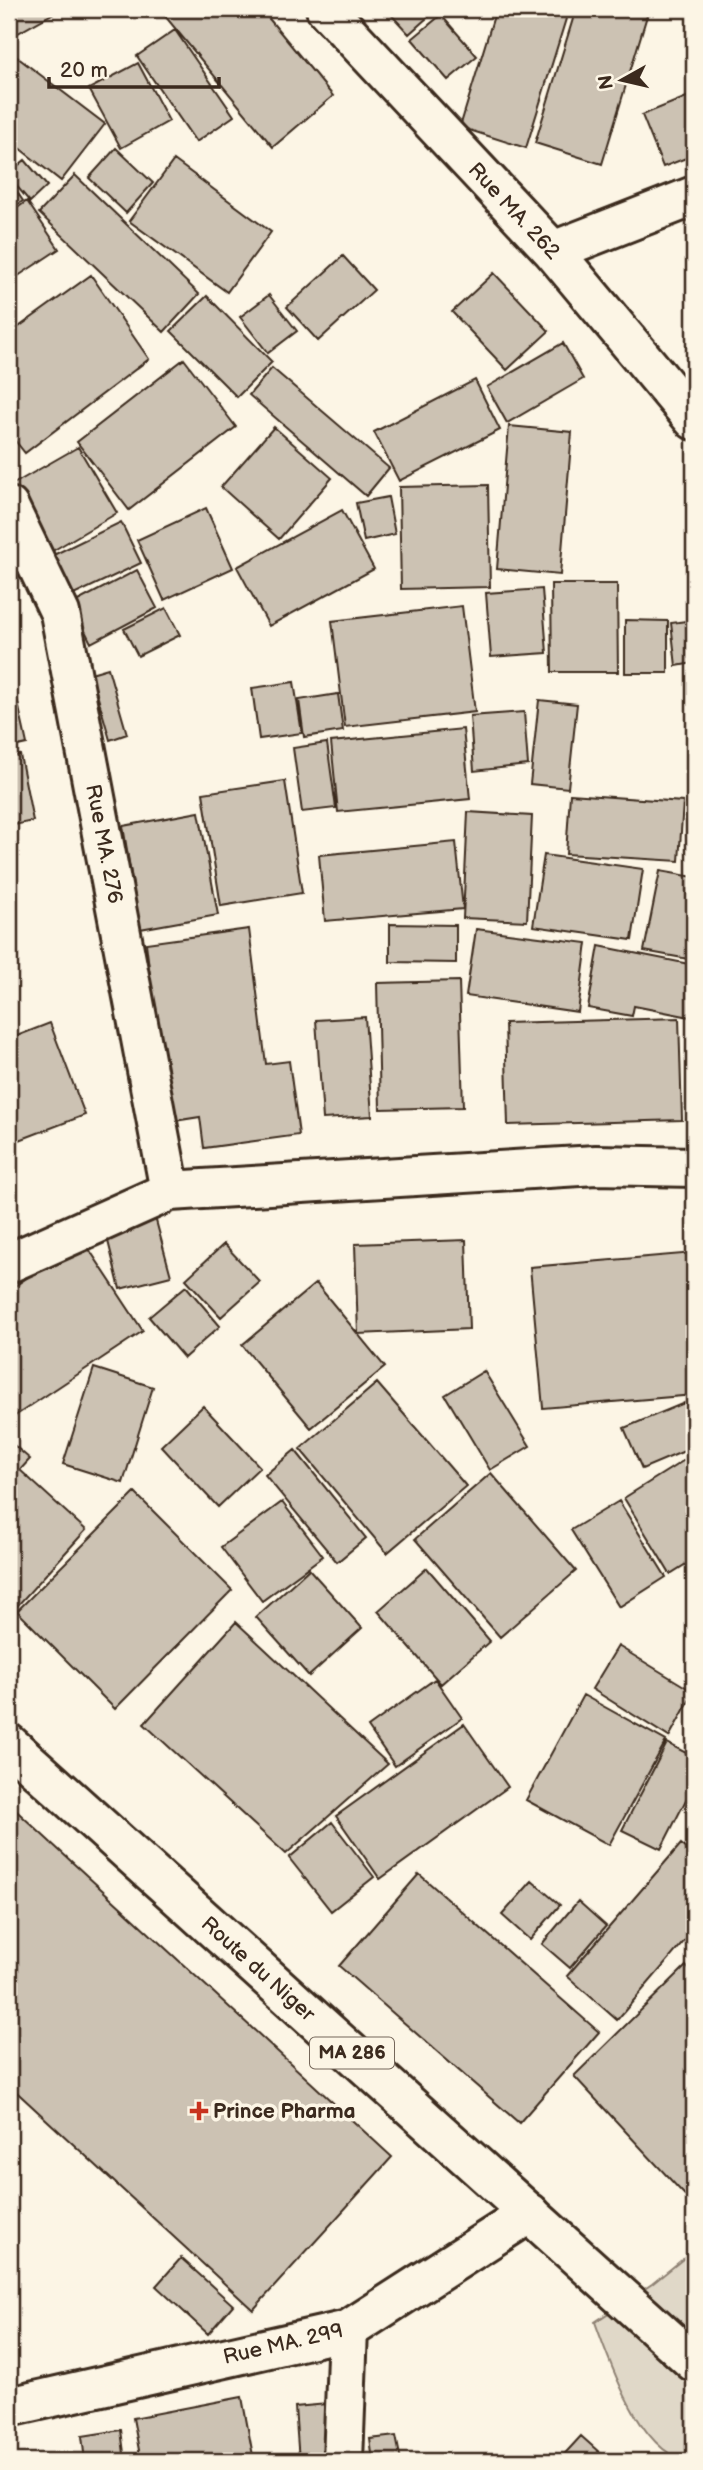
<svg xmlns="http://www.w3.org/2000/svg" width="703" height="2470" viewBox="0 0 703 2470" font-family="'Balsamiq Sans',sans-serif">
<rect width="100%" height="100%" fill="#fcf5e5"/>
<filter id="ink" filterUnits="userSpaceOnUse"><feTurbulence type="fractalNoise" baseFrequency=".0143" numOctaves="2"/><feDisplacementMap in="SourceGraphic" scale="14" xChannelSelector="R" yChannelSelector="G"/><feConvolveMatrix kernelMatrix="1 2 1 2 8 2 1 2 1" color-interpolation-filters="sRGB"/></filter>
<g filter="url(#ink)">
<!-- green -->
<path fill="#e0d8c8" stroke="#8e8173" stroke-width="2" d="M694,2250V2461C642,2461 610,2363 595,2322L652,2284Z"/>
<!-- building -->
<path fill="#ccc2b3" stroke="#3b2a1e" stroke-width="2" d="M9,9H61L9,38Z
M261,9L333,96L273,147L160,10Z
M386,9H437L409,34Z
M496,9H569L526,148L460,127Z
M576,9H649L602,164L535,143Z
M441,15L477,56L448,80L412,39Z
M175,30L234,116L196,142L137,56Z
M9,51L105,124L61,181L9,140Z
M138,63L169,121L121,148L89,89Z
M694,94V155L663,167L642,115Z
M116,148L153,183L126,213L89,178Z
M25,160L47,186L30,202L9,177V173Z
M174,160L271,232L227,292L129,221Z
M75,175L199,294L164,332L39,213Z
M9,180L23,201L9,210Z
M27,201L59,249L9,282V214Z
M343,256L374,290L318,341L287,307Z
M494,273L549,331L507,370L452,312Z
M91,275L149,359L25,453L9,433V334Z
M269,295L297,331L268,353L240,317Z
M207,296L272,362L237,397L171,331Z
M563,343L583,379L507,423L487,387Z
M184,359L236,427L129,510L77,442Z
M272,368L389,468L366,496L249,395Z
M475,380L500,430L399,481L374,432Z
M509,426L572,432L560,575L497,569Z
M274,427L332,478L279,539L221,487Z
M78,447L117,513L49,553L10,486Z
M488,485L490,587L401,589L399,487Z
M388,497L395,534L364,541L356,503Z
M206,508L233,568L164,600L137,540Z
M342,510L374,569L269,626L237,567Z
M121,522L141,563L59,602L39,562Z
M137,570L157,608L91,643L72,604Z
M551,584H617L618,672H552Z
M542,589L547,653L491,657L486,593Z
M462,606L475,712L345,727L332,621Z
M166,608L180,635L138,656L124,629Z
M625,620L668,621V673H625Z
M694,620V663L676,666L671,623Z
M108,668L127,734L110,740L91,673Z
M294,682L302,733L259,739L252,688Z
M16,694L27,744L9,748V695Z
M338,694L343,731L304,737L299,700Z
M539,700L577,704L568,788L530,784Z
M524,712L528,765L474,771L470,716Z
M463,729L470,799L338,812L331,742Z
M327,743L336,808L302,812L293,748Z
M20,755L33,821L9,826V757Z
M285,781L302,893L221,906L203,793Z
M570,794L683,802L679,861L566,854Z
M199,812L218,915L140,929L123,826Z
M468,812L532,816L527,921L463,918Z
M456,842L463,909L325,921L319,855Z
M544,855L643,869L632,940L533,926Z
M660,871L694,877V960L644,951Z
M390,924L456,925V963L390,962Z
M249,929L266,1064L289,1061L299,1135L204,1148L200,1117L168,1122L146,943Z
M476,929L587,943L578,1012L466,996Z
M599,946L694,965L690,1017L634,1006L632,1016L588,1008Z
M459,981L463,1107L380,1109L377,983Z
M365,1017L372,1116L323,1119L316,1020Z
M679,1018L682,1120L508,1125L505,1023Z
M50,1023L85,1115L9,1144V1039Z
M155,1217L171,1276L120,1289L105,1229Z
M83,1240L143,1331L9,1420V1290Z
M466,1240L469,1329L358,1334L355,1244Z
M224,1244L260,1282L221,1317L186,1279Z
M694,1253V1395L543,1408L530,1267Z
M316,1283L385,1367L311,1428L242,1345Z
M186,1286L220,1326L184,1358L149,1317Z
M94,1368L153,1387L123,1483L63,1464Z
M484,1371L530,1446L490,1470L445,1395Z
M377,1383L466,1486L387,1553L300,1449Z
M689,1401L694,1414V1447L642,1469L624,1428Z
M203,1406L260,1467L218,1507L161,1446Z
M9,1441L30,1459L20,1470L86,1530L9,1615Z
M295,1450L366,1538L337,1562L265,1475Z
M694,1454V1559L670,1574L624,1498Z
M491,1473L576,1571L500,1637L415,1539Z
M135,1493L232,1590L115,1709L17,1611Z
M619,1501L666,1577L619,1607L571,1530Z
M282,1502L323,1556L262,1601L221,1547Z
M427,1568L490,1641L441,1684L378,1611Z
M309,1569L362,1628L309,1676L256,1617Z
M236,1622L388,1764L286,1854L144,1724Z
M694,1622V1668L687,1623Z
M618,1646L694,1692L669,1737L592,1689Z
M435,1679L462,1718L395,1766L368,1727Z
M583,1695L666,1741L609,1845L526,1800Z
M464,1724L508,1787L380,1879L336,1816Z
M667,1743L694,1757V1784L661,1849L622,1830Z
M9,1804L392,2157L253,2310L9,2085Z
M332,1822L374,1877L331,1911L289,1858Z
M681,1844L694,1855V1930L617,2020L567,1976Z
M419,1874L599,2032L519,2123L339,1966Z
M532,1881L560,1905L530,1940L502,1915Z
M578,1901L606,1926L570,1968L542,1944Z
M686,1966L694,1975V2205L574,2076Z
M181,2258L233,2305L208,2334L156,2286Z
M242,2397L254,2461H141L133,2418Z
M327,2404L331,2461H299L295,2407Z
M121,2430L125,2461H85L82,2436Z
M396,2436L401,2461H373L370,2439Z
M581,2436L609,2461H558Z"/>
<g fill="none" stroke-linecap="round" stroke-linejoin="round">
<defs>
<path id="street" d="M326,9L553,251L694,420
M553,251L694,196
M9,507L60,613L170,1191
M9,1263L170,1191L596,1165L694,1167
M9,2407L348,2330L530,2213
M343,2461L348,2330"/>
<path id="primary" d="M9,1744L694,2362"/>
</defs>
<!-- street casing -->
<use href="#street" stroke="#3b2a1e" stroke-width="44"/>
<!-- primary casing -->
<use href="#primary" stroke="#3b2a1e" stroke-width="44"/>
<!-- street -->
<use href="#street" stroke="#fcf5e5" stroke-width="38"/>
<!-- primary -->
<use href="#primary" stroke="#fcf5e5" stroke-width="38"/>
</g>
</g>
<!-- markers -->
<path fill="#c8321e" stroke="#fcf5e5" stroke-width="2.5" d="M195.5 2100.5h7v7h7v7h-7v7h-7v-7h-7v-7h7z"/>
<g text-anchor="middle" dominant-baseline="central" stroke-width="7" stroke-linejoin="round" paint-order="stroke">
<!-- shield labels -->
<rect fill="#fcf5e5" stroke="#75675a" stroke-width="2" x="310" y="2037.5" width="84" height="31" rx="5"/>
<g font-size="19" font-weight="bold" fill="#3b2a1e">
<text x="352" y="2053">MA 286</text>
</g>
<!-- street labels -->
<g font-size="21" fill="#3b2a1e" stroke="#fcf5e5">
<text transform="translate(514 211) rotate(47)">Rue MA. 262</text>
<text transform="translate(104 844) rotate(79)">Rue MA. 276</text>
<text transform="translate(258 1969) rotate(42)">Route du Niger</text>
<text transform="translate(283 2344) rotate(-13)">Rue MA. 299</text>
</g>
<!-- poi labels -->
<g font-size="21" font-weight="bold" fill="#3b2a1e" stroke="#fcf5e5" text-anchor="start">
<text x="213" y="2111">Prince Pharma</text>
</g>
</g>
<!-- margin -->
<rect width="703" height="2470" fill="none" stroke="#fcf5e5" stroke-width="35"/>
<rect x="18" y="18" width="668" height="2435" fill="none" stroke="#3b2a1e" stroke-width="2.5" filter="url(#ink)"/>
<!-- north arrow -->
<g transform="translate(622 80) rotate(262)" stroke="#fcf5e5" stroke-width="5" paint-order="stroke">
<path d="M0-5L12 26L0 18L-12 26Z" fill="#3b2a1e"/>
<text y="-10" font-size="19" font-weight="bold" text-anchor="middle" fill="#3b2a1e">N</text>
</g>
<!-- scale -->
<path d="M49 77v10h170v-10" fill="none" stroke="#3b2a1e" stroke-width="3.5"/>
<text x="60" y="77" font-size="21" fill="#3b2a1e" stroke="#fcf5e5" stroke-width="5" paint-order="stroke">20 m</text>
</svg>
